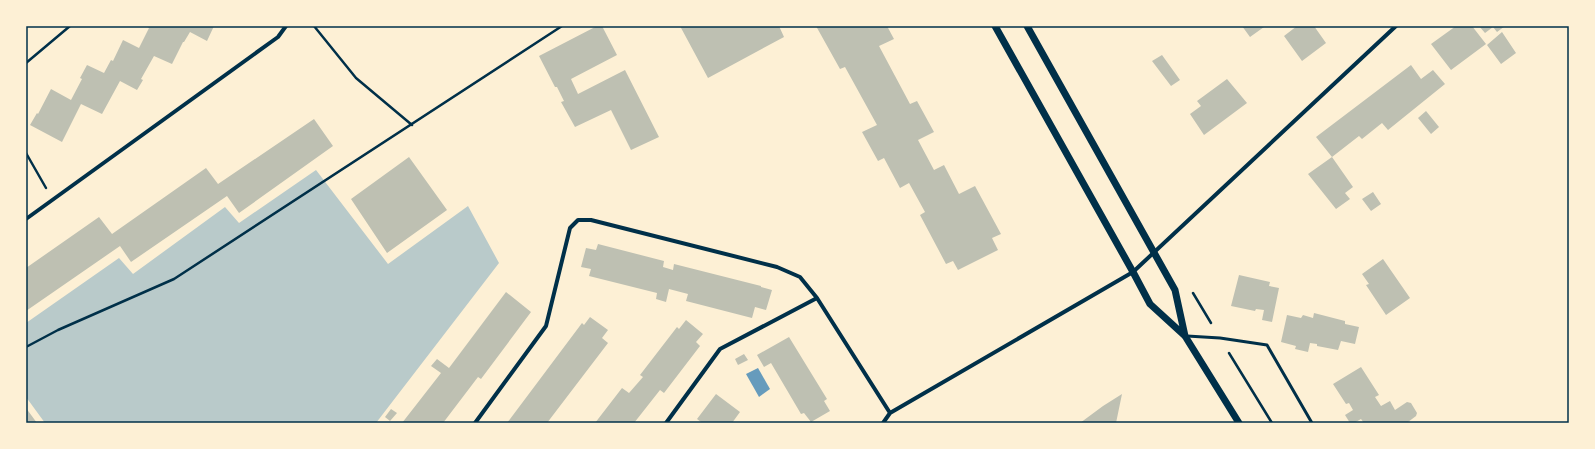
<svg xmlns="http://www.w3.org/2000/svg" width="1595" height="449" viewBox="0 0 1595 449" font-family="'Archivo Narrow',sans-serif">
<rect width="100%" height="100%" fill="#fdf0d5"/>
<!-- green -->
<path fill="#b9caca" d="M316,170L388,264L468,206L499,263L376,423H45L26,397V323L119,258L133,274L225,207L239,223Z"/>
<!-- water -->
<path fill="#669bbc" d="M758,368L770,389L759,397L746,374Z"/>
<!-- building -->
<path fill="#bec0b2" d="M146,26H214L207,41L190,32L184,42H183L172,64L154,56L141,79L143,80L137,90L120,81L102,114L81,104L62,142L30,125L37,113L38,114L51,89L71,100L82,79L80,78L87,65L104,73L111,60L113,61L123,40L139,48L149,28Z
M597,26H602L617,55L571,79L578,94L625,70L659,137L631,150L611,110L575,127L561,102L564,101L557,87H555L539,56Z
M680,26H779L784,37L708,78Z
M816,26H887L894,39L879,46L910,104L917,101L934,132L918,140L934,170L944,165L959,194L975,186L1001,234L992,238L998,250L958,270L953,261L946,264L920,215L925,212L909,183L900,188L884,158L878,161L862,132L877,125L845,67L840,69Z
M1242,26H1263L1264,27L1250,37Z
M1297,26H1314L1326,43L1302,61L1284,36Z
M1456,26H1472L1486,44L1451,70L1431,44Z
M1479,26H1505L1497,32L1493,27L1485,33Z
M1502,32L1516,53L1501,64L1487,45Z
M1162,55L1180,80L1171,86L1152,61Z
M1411,65L1421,79L1433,70L1445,84L1388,130L1382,123L1362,139L1359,136L1332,157L1316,137Z
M1227,79L1247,103L1204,135L1190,114L1201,106L1197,101Z
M1426,111L1439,127L1431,134L1418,118Z
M314,119L333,146L239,213L227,196L131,262L120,246L26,311V268L99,217L112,234L206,168L218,184Z
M409,157L447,210L387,253L351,199Z
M1332,157L1353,187L1345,193L1350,199L1336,209L1308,174Z
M1373,192L1381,204L1371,211L1362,199Z
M598,244L664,261L663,267L673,270L674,264L761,286V287L772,290L766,310L755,307L752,318L686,301L688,294L669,289L666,302L656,299L657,293L589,276L591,269L581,267L586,248L596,250Z
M1383,259L1410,298L1386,315L1366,285L1369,284L1362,274Z
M1239,275L1270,282L1269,286L1279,288L1272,322L1262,320L1264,310L1256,309L1255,311L1231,306Z
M506,292L531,312L481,379L478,377L443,423H402L441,373L431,366L437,359L449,368Z
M1314,313L1345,321V324L1359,327L1355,344L1341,341L1338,350L1317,346V344L1310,343L1308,352L1295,349L1296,346L1281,342L1287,315L1301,318L1303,315L1313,318Z
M590,317L608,330L602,338L608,343L547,423H507L582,323L584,325Z
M686,320L703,334L696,342L700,346L664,393L660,390L634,423H595L622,388L629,393L643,377L640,375L677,327L679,329Z
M789,337L827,399L824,401L830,411L811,422L804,413L801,414L771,363L764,367L757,355Z
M744,354L748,360L738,365L735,359Z
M1361,367L1379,395L1375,397L1381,406L1390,401L1395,410L1407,402L1411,403L1417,413L1416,416L1408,422L1409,423H1364L1361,419L1354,423H1350L1345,415L1353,410L1349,403L1346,404L1333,384Z
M716,394L740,412L732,423H699L701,422L697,419Z
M1122,394L1116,423H1080L1103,406Z
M26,408L37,423H26Z
M391,409L397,413L390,421L385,417Z"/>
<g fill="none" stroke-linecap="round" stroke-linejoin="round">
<!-- path -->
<path stroke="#003049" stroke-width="2.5" d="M314,26L356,78L412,125
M26,63L70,26
M26,153L46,188
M1193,293L1211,323
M26,347L58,330L174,279L562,26
M1229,353L1272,423"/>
<!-- service -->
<path stroke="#003049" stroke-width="3" d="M1187,336L1220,338L1267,345L1312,423"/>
<!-- minor -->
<path stroke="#003049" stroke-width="4" d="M26,219L278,37L286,26
M475,423L546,326L570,228L578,220H591L777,267L800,277L817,298L890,413
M666,423L720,349L817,298
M883,423L890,413L1133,272L1396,26"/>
<!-- tertiary -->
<path stroke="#003049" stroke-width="7" d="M995,26L1133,272L1150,304L1185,336L1239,423
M1027,26L1175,290L1185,336"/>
</g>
<!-- border -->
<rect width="1595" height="449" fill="none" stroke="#fdf0d5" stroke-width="54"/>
<rect x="27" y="27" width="1541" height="395" fill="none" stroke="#003049" stroke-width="1.5"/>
</svg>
